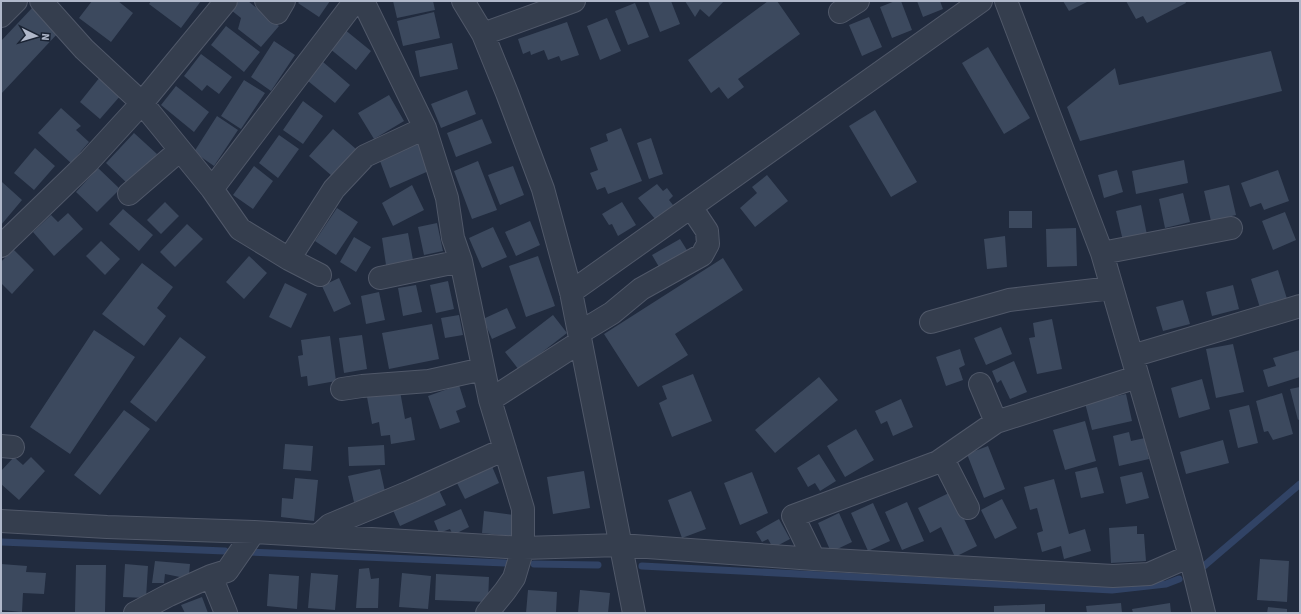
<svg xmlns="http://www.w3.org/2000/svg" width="1301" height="614" viewBox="0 0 1301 614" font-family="'Source Sans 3',sans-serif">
<rect width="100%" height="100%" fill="#212b3e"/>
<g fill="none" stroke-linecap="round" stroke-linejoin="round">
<!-- stream -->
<path stroke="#314365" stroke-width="7" d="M1,542L225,551
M248,552L505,563
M534,564L598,565
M642,566L1112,590L1166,584L1179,579
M1204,566L1300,484"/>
</g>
<!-- building -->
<path fill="#3c495e" d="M92,1H118L133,13L111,42L79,18Z
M151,1H201L181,28L149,4Z
M239,1H248L279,26L261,47L238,29L241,18L231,10Z
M300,1H330L319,17L298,3Z
M393,1H433L435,10L397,18Z
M648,1H671L680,24L660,32Z
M685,1H724L709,17L700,9L695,17Z
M768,1H777L800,34L738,79L744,87L728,99L719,87L711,93L688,60Z
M895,1H901L912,30L892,38L880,7Z
M917,1H940L943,9L923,17Z
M1063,1H1089L1069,11Z
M1126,1H1185L1186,3L1147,23L1143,16L1136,19Z
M635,3L649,37L628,45L615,11Z
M33,7L59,32L1,94V41Z
M434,12L440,38L403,46L397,21Z
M869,17L882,47L862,56L849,25Z
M607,18L621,51L600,60L587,26Z
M567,22L579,55L561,61L559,56L548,60L544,50L531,55L530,51L523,54L518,39Z
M226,26L260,52L244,72L211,45Z
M344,29L371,51L356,70L329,48Z
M274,41L295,55L271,91L251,77Z
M452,43L458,69L420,77L415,51Z
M988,47L1030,118L1004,134L962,63Z
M1271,51L1282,91L1080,141L1067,107L1115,68L1119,85Z
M201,54L232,77L219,94L207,85L202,91L184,76Z
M323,62L350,85L335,103L308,81Z
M100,77L121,95L100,119L80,102Z
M244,80L265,93L241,129L221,116Z
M176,86L209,112L194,132L161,105Z
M467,90L476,114L441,128L431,104Z
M389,95L404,121L374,139L358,113Z
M303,101L323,116L303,144L283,130Z
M61,108L81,126L76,130L89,142L71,163L38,133Z
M875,110L917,182L891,197L849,126Z
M217,116L238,130L214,166L194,152Z
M482,119L492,143L456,157L447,133Z
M621,128L642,181L608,194L605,187L597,190L590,173L598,170L590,148L608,141L606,134Z
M333,129L356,149L332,176L309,156Z
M134,133L157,154L129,185L106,163Z
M279,135L299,149L278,178L259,163Z
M651,138L663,174L649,179L637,143Z
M419,143L431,170L390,188L380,161Z
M35,148L55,166L34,190L14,173Z
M1184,160L1188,183L1136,194L1132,171Z
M478,161L497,210L472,219L454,171Z
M254,166L273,181L253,209L233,195Z
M513,166L524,195L500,205L488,175Z
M98,168L120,189L97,212L76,192Z
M1117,170L1123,192L1104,198L1098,175Z
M1278,170L1289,201L1264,210L1261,203L1250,207L1241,183Z
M767,175L788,201L755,227L740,208L757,193L752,187Z
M2,182L22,200L1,225V183Z
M657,184L663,191L667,188L673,196L669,200L673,205L655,219L638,198Z
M412,185L424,210L393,226L382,203Z
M1229,185L1236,215L1211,221L1204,191Z
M1183,193L1190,222L1165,228L1159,199Z
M165,202L179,216L161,234L147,220Z
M622,202L636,225L618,236L612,224L609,225L602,214Z
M1141,205L1147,235L1123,241L1116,211Z
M337,208L358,222L336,255L315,241Z
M123,209L153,235L139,251L109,224Z
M1009,211H1032V228H1009Z
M1285,212L1296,240L1273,250L1262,221Z
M68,213L83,229L54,256L33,232L51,215L58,222Z
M530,221L540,245L516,256L505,232Z
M437,223L443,251L424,255L418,227Z
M187,224L203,239L175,267L160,252Z
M493,227L507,257L482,268L469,238Z
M1076,228L1077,266L1047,267L1046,229Z
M408,233L413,260L386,265L382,238Z
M1005,236L1007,267L987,269L984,239Z
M354,237L371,247L356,272L340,262Z
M680,239L690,255L662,272L652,255Z
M101,241L120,259L105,275L86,256Z
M13,249L34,270L12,294L1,283V262Z
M249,256L267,273L244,299L226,282Z
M538,256L555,306L526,317L509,266Z
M723,258L743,290L675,334L688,355L638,387L604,334Z
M142,263L173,287L157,308L166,316L144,346L102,314Z
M1278,270L1288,302L1261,311L1251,279Z
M339,278L351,304L334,312L322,286Z
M448,281L454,309L436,313L430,285Z
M285,283L307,294L291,328L269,317Z
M416,285L422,312L403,316L398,288Z
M1233,285L1239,309L1212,316L1206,292Z
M379,292L385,320L366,324L361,296Z
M1183,300L1190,324L1163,331L1156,307Z
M507,308L516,328L492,339L483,319Z
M459,315L463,335L445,338L441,318Z
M553,315L567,333L519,370L505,352Z
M1052,319L1062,369L1037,374L1029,338L1035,337L1033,323Z
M432,324L439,359L389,369L382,333Z
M1001,327L1012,354L986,365L974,338Z
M94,330L135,357L70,454L30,427Z
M362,335L367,369L344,373L339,338Z
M330,336L336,381L308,386L307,376L301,377L298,356L303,355L301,340Z
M180,337L206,357L156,422L130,402Z
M1233,344L1244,392L1216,398L1206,349Z
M960,349L965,365L959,368L963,380L946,386L936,357Z
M1300,350V377L1268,387L1263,370L1276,366L1273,358Z
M1014,361L1027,392L1010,399L1001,380L997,383L992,371Z
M693,374L712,421L672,437L659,403L667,399L662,386Z
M819,377L838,400L775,453L755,430Z
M1202,379L1210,409L1179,418L1171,388Z
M459,385L466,407L456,411L460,422L440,429L428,396Z
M1300,387V419L1298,420L1290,389Z
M400,391L405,419L411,417L415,440L391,444L390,435L381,436L379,422L372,424L367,397Z
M1282,393L1293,434L1273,440L1268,431L1264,432L1256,401Z
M1126,394L1132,421L1092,430L1085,403Z
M901,399L913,427L893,436L887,421L881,424L875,411Z
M1249,405L1258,443L1238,448L1229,410Z
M124,410L150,429L100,495L74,475Z
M1085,421L1096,461L1065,470L1053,430Z
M856,429L874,460L845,477L827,446Z
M1129,432L1131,441L1145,438L1149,459L1119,466L1113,436Z
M1223,440L1229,463L1186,474L1180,452Z
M285,444L313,446L311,471L283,469Z
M384,445L385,465L349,466L348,447Z
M988,446L1005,489L984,498L967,454Z
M819,454L836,481L820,491L815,483L808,487L797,468Z
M14,457L23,465L31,457L45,471L19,500L1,484V471Z
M491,464L499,483L465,499L456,481Z
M1097,467L1104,493L1081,498L1075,472Z
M380,469L386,496L354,502L348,476Z
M584,471L590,508L553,514L547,477Z
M752,472L768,513L740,525L724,483Z
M1142,472L1149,498L1126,504L1120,477Z
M295,478L318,480L314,521L281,517L282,498L293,499Z
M1054,479L1069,534L1085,529L1091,551L1064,559L1061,546L1042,552L1037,533L1043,531L1037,508L1030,510L1024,487Z
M437,486L446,505L400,526L392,508Z
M691,491L706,529L682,538L668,500Z
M951,492L977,546L955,557L941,527L930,533L918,508Z
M1002,499L1017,528L995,539L981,510Z
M907,502L924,541L902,550L885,512Z
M873,503L890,541L868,551L851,513Z
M461,509L469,527L453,535L450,529L439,533L434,521Z
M484,511L514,515L511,536L482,533Z
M839,513L852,542L831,552L818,523Z
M779,519L790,539L773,548L768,539L762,542L756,532Z
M1137,526V534H1144L1146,561L1111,563L1109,528Z
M1260,559L1289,561L1287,602L1257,600Z
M155,561L190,564L189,574L180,577L165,574L164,583H152Z
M1,564L27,566L26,572L46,573L44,594L23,593L22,612L1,610Z
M125,564L148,566L146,598L123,597Z
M76,565H106L105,612H75Z
M369,568L371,579L379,578L378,608H356L359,569Z
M311,573L338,575L335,610L308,608Z
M402,573L431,576L428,609L399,607Z
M269,574L299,576L297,609L267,606Z
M436,574L489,577L488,602L435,600Z
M528,590L557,592L556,613H526Z
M580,590L610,593L608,613H578Z
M202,597L208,613H185L181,605Z
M1121,603L1122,613H1087L1086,606Z
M1170,603L1171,613H1133L1132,609Z
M1045,604V613H994V606Z
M1268,607L1287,609V613H1267Z"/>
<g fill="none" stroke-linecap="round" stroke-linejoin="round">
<defs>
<path id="minor" d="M41,1L84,49L142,103L212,189L240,229L289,259L320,275
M266,1L277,13L284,1
M363,1L425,128L447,198L453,238L461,261L490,400L523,509V548L514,578L505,591L487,613
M463,1L483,34L507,93L543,189L571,292L634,613
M1006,1L1102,253L1190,556L1204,613
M840,12L858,1
M1,16L16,1
M483,34L574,1
M212,189L355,1
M129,194L180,150
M1,246L89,161L142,103L226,1
M1102,253L1231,228
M289,259L334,189L365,156L425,128
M380,278L461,261
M571,292L981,1
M931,322L1009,300L1112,288
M579,333L612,313L641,289L702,255L708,244L707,231L691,207
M1132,356L1300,306
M980,384L996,422
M342,389L362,386L429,381L483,369
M490,400L580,342
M1,446L13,447
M943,459L968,508
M1,521L107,527L254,532L523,548L620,545L814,559L1113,576L1149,574L1190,556
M319,535L330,525L412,491L505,449
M814,559L793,516L938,462L996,422L1137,377
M211,576L226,613
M135,613L169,595L211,576L227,571L254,532"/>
</defs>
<!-- minor casing -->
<use href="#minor" stroke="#505869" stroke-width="24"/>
<!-- minor -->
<use href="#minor" stroke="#353e4e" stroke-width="22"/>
</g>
<!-- border -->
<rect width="1301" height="614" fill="none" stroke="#b0b8ca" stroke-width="4"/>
<!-- north arrow -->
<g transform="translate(36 36) rotate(95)" stroke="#1a2333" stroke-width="3" paint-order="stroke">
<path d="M0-3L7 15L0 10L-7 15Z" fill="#b0b8ca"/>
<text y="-6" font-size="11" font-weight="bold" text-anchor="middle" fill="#b0b8ca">N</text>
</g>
</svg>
